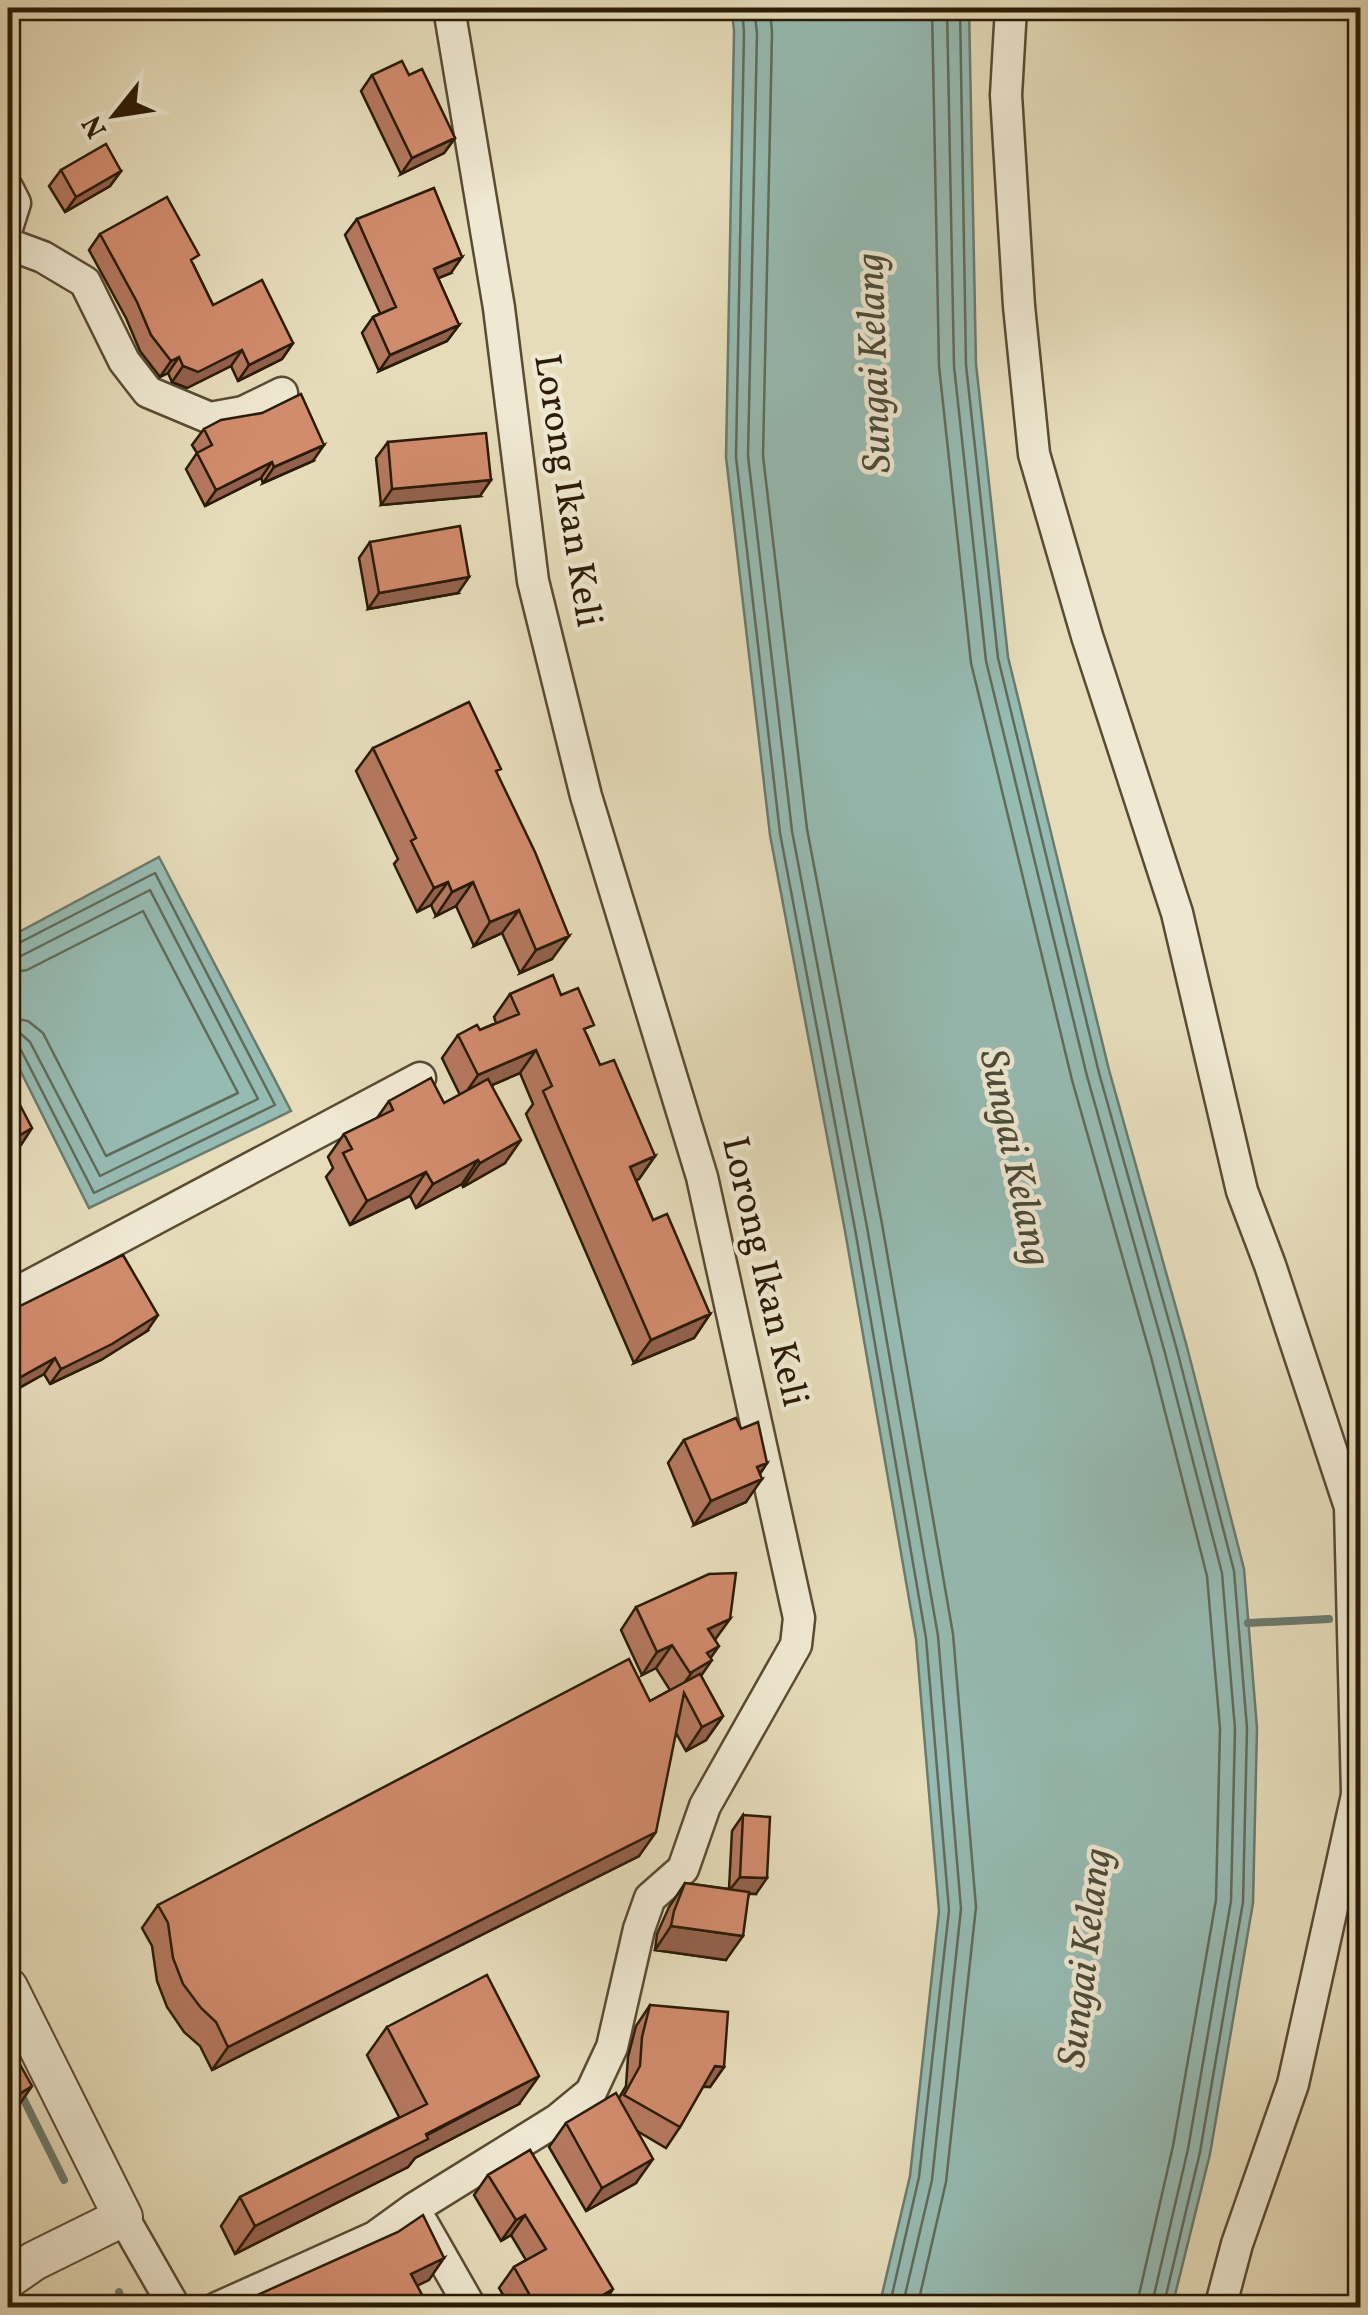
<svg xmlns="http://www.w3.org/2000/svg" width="1368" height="2315" viewBox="0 0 1368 2315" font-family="Vollkorn,serif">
<rect width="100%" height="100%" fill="#e6dcba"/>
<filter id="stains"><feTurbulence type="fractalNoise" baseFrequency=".002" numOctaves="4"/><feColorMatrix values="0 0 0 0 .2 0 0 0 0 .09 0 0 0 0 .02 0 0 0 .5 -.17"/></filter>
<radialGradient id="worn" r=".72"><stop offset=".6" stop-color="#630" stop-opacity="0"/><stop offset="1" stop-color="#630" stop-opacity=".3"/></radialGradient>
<!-- water -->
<path fill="#96bbb3" stroke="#6b7b6e" stroke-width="2.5" d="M732,8H969L976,364L1008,657L1109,1070L1187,1347L1244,1569L1257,1728L1253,1903L1210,2154L1172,2307H879L910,2176L939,1911L916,1639L845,1231L770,835L726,457L734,32Z
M159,857L291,1111L89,1208L8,1046V938Z"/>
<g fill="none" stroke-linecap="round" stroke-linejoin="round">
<!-- shore -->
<path stroke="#606b5c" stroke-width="2.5" d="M742,8L744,32L736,457L780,833L855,1229L926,1638L949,1910L919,2177L889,2308
M754,8L757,33L748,456L792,831L867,1227L938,1636L961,1909L932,2180L902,2308
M770,8L772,33L763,456L807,829L882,1224L953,1634L976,1907L946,2182L917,2308
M932,8L939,366L971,663L1072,1080L1151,1357L1207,1576L1220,1729L1216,1900L1173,2146L1136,2308
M947,8L954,366L986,661L1087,1076L1165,1353L1222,1573L1235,1729L1231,1901L1188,2149L1151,2308
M960,8L966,365L998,658L1099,1073L1177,1350L1234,1571L1247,1728L1243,1902L1200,2152L1163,2308
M8,946L15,945L155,873L275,1105L94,1193L21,1050L8,1044
M8,958L21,956L150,890L258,1099L100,1176L30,1042L21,1034L8,1032
M8,973L27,970L143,911L238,1093L106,1156L43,1033L28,1021L8,1017"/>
<!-- stream -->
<path stroke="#6b7b6e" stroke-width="8" d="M1248,1623L1329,1619
M21,2094L64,2180
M119,2292L124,2308"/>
<defs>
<path id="minor" d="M1011,8L1006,95L1019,306L1034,454L1087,636L1177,913L1242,1191L1270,1265L1350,1507L1357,1795L1293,2084L1237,2244L1220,2308
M8,189L15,203L8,225
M8,244L43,257L85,282L124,361L148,392L210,418L243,412L282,393
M8,1297L420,1078
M123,2217L175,2308
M423,2224L471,2308
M217,2308L375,2237L415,2208L557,2120L591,2092L612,2047L639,1929L650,1898L683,1869L705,1806L796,1645L799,1618L702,1177L586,796L533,581L499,308L449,8"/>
<path id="tertiary" d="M8,1987L123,2217L34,2261L8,2279"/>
</defs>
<!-- minor casing -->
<use href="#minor" stroke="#5a4b33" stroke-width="35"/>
<!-- tertiary casing -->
<use href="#tertiary" stroke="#5a4b33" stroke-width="42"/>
<!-- minor -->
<use href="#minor" stroke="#efe8d2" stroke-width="30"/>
<!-- tertiary -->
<use href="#tertiary" stroke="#efe8d2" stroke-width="38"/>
</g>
<!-- wall -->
<path fill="#b4785e" stroke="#2b1b06" stroke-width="2.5" d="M372,75H409L455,138L444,153L401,174L361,91Z
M61,170L121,171L110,186L65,212L49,186Z
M357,219L451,273L438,278L459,325L447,341L379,371L362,333L373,317L380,313L345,235Z
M100,234L193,264L213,305L293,343L282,359L238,381L231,366L187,388L172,382L168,373L160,377L140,351L126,318L89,250Z
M204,429L313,461L263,483L261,478L205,506L186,469L197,453L192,445Z
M388,442L480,496L381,505L376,458Z
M370,542L458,593L368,609L359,558Z
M373,748L497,774L552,959L520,973L502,933L474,946L456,906L436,916L431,905L417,912L394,864L398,859L356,771Z
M510,994L561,995L587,1035L600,1065L655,1156L639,1179L636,1180L653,1220L710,1314L694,1338L634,1363L526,1114L533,1104L520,1073L492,1085L505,1163L463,1187L462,1184L416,1208L410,1196L350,1225L326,1177L333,1168L328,1157L344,1134L377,1118L389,1101L444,1103L460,1095L442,1058L458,1035L480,1030L496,1023L494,1017Z
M8,1312L147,1331L101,1360L50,1384L44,1374L14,1391Z
M741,1429L767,1463L760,1474L746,1502L694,1525L668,1463L684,1440Z
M636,1607L715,1640L710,1658L701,1676L723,1716L706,1740L686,1751L676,1733L639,1856L212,2070L200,2046L184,2032L167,2007L157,1981L152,1946L142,1928L158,1905L650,1701L670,1690L656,1668L642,1675L621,1630Z
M743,1815L756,1894H749L726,1960L655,1950L657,1934L669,1907L685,1883L729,1889L732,1831Z
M650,2005L724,2067L710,2087H703L680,2127L666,2148L637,2131L636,2183L586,2211L549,2147L566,2123L619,2098L626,2086L628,2057L636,2026Z
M387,2027L519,2104L415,2158L408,2167L235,2254L221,2226L240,2197L399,2117L367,2055Z
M530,2150L600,2308H511L499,2288L514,2267L526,2260L511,2235L501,2241L474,2195L488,2175Z"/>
<!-- shaded-wall -->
<path fill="#92614c" stroke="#2b1b06" stroke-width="2.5" d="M455,138L444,153L401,174L412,158Z
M121,171L110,186L65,212L76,197Z
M462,257L451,273L422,285L434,269Z
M459,325L447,341L379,371L390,355Z
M293,343L282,359L238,381L249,365Z
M242,350L231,366L187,388L172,382L183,366Z
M179,357L168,373L160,377L171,361Z
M324,445L313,461L263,483L274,467Z
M272,462L261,478L205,506L216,490Z
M491,480L480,496L381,505L392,489Z
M469,577L458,593L368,609L379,593Z
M448,882L431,905L417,912L434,888Z
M473,882L456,906L436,916L452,892Z
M519,910L502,933L474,946L490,922Z
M569,936L552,959L520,973L536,950Z
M536,1050L520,1073L462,1098L478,1075Z
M32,1128L21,1145L8,1152V1142Z
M521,1140L505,1163L463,1187L480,1163Z
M655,1156L639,1179L614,1190L630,1167Z
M478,1160L462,1184L416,1208L433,1184Z
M426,1172L410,1196L350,1225L367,1201Z
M710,1314L694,1338L634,1363L651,1340Z
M158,1315L147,1331L101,1360L50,1384L61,1369Z
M55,1358L44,1374L8,1394L10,1383Z
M767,1463L754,1482L762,1479L746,1502L694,1525L711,1501L757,1467Z
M730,1619L714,1641L708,1629Z
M672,1645L656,1668L642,1675L657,1652Z
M719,1646L707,1663L712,1660L696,1683L674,1696L707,1653Z
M723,1716L706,1740L686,1751L702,1727Z
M656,1832L639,1856L212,2070L228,2047Z
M740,1877L767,1878L756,1894L728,1892Z
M671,1926L743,1936L726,1960L655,1950Z
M715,2066L724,2067L710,2087L700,2086Z
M539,2076L519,2104L415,2158L408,2167L235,2254L255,2226Z
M32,2086L17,2108L8,2114V2101Z
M653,2159L636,2183L586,2211L602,2188Z
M525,2215L511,2235L501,2241L516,2220Z
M444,2258L429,2280L396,2296L411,2274Z
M613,2289L600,2308H581Z"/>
<!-- building -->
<path fill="#d18b6d" stroke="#2b1b06" stroke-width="2.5" d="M402,61L409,75L422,69L455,138L412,158L372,75Z
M106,144L121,171L76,197L61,170Z
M434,188L462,257L434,269L459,325L390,355L373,317L396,307L357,219Z
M167,197L199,255L191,260L213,305L262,280L293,343L249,365L242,350L198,372L183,366L179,357L171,361L151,335L137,302L100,234Z
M301,394L324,445L274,467L272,462L216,490L197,453L212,445L204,429L221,420L262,413Z
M486,433L491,480L392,489L388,442Z
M460,526L469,577L379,593L370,542Z
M469,702L501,769L496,771L535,852L569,936L536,950L519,910L490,922L473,882L452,892L448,882L434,888L411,841L416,838L373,748Z
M553,975L561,995L578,988L594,1025L584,1029L600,1065L614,1060L655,1156L630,1167L653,1220L667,1214L710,1314L651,1340L543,1091L552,1086L536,1050L478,1075L458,1035L477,1025L480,1030L519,1014L510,994Z
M431,1078L444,1103L488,1079L521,1140L480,1163L478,1160L433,1184L426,1172L367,1201L343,1153L352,1149L344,1134L393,1110L389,1101Z
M8,1082L32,1128L8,1142Z
M123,1255L158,1315L112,1344L61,1369L55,1358L10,1383L15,1393L8,1398V1312Z
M736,1418L741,1429L758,1422L767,1463L757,1467L762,1479L711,1501L684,1440Z
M736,1573L730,1619L708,1629L719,1646L707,1653L712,1660L690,1673L672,1645L657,1652L636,1607L709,1574Z
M629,1659L650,1701L700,1674L723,1716L702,1727L684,1693L656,1832L228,2047L216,2022L201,2008L183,1984L173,1958L168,1923L158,1905Z
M743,1815L770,1817L767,1878L740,1877Z
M685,1883L749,1892L743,1936L671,1926L674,1911Z
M487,1975L539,2076L426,2134L428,2139L255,2226L240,2197L427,2104L387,2027Z
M650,2005L728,2012L724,2067L715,2066L680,2127L624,2095L640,2066L642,2037Z
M8,2043L32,2086L8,2101Z
M616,2093L653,2159L602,2188L566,2123Z
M530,2150L613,2289L581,2308H537L514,2267L546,2249L525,2215L516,2220L488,2175Z
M423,2215L444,2258L411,2274L429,2308H247L244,2301L398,2232Z"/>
<g text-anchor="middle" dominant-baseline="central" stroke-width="9" stroke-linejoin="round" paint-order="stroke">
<!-- street labels -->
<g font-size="38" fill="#2b1b06" stroke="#efe8d2">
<text transform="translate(566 491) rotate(81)">Lorong Ikan Keli</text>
<text transform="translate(763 1272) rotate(77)">Lorong Ikan Keli</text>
</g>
<!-- water labels -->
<g font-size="40" font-style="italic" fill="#4b4b3a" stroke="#efe8d2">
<text transform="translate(876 363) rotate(-92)">Sungai Kelang</text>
<text transform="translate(1013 1158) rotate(78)">Sungai Kelang</text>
<text transform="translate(1087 1958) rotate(-83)">Sungai Kelang</text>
</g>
</g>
<!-- margin -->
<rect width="1368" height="2315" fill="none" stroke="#e6dcba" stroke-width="40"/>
<rect x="10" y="10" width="1348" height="2295" fill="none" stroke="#2b1b06" stroke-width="5"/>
<rect x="20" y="20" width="1328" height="2275" fill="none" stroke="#2b1b06" stroke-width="2.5"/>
<!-- north arrow -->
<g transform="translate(115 115) rotate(240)" stroke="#efe8d2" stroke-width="8" paint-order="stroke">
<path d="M0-8L18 38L0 25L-18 38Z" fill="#2b1b06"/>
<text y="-15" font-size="28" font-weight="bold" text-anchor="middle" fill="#2b1b06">N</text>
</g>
<rect width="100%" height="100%" filter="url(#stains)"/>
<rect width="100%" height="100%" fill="url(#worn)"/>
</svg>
